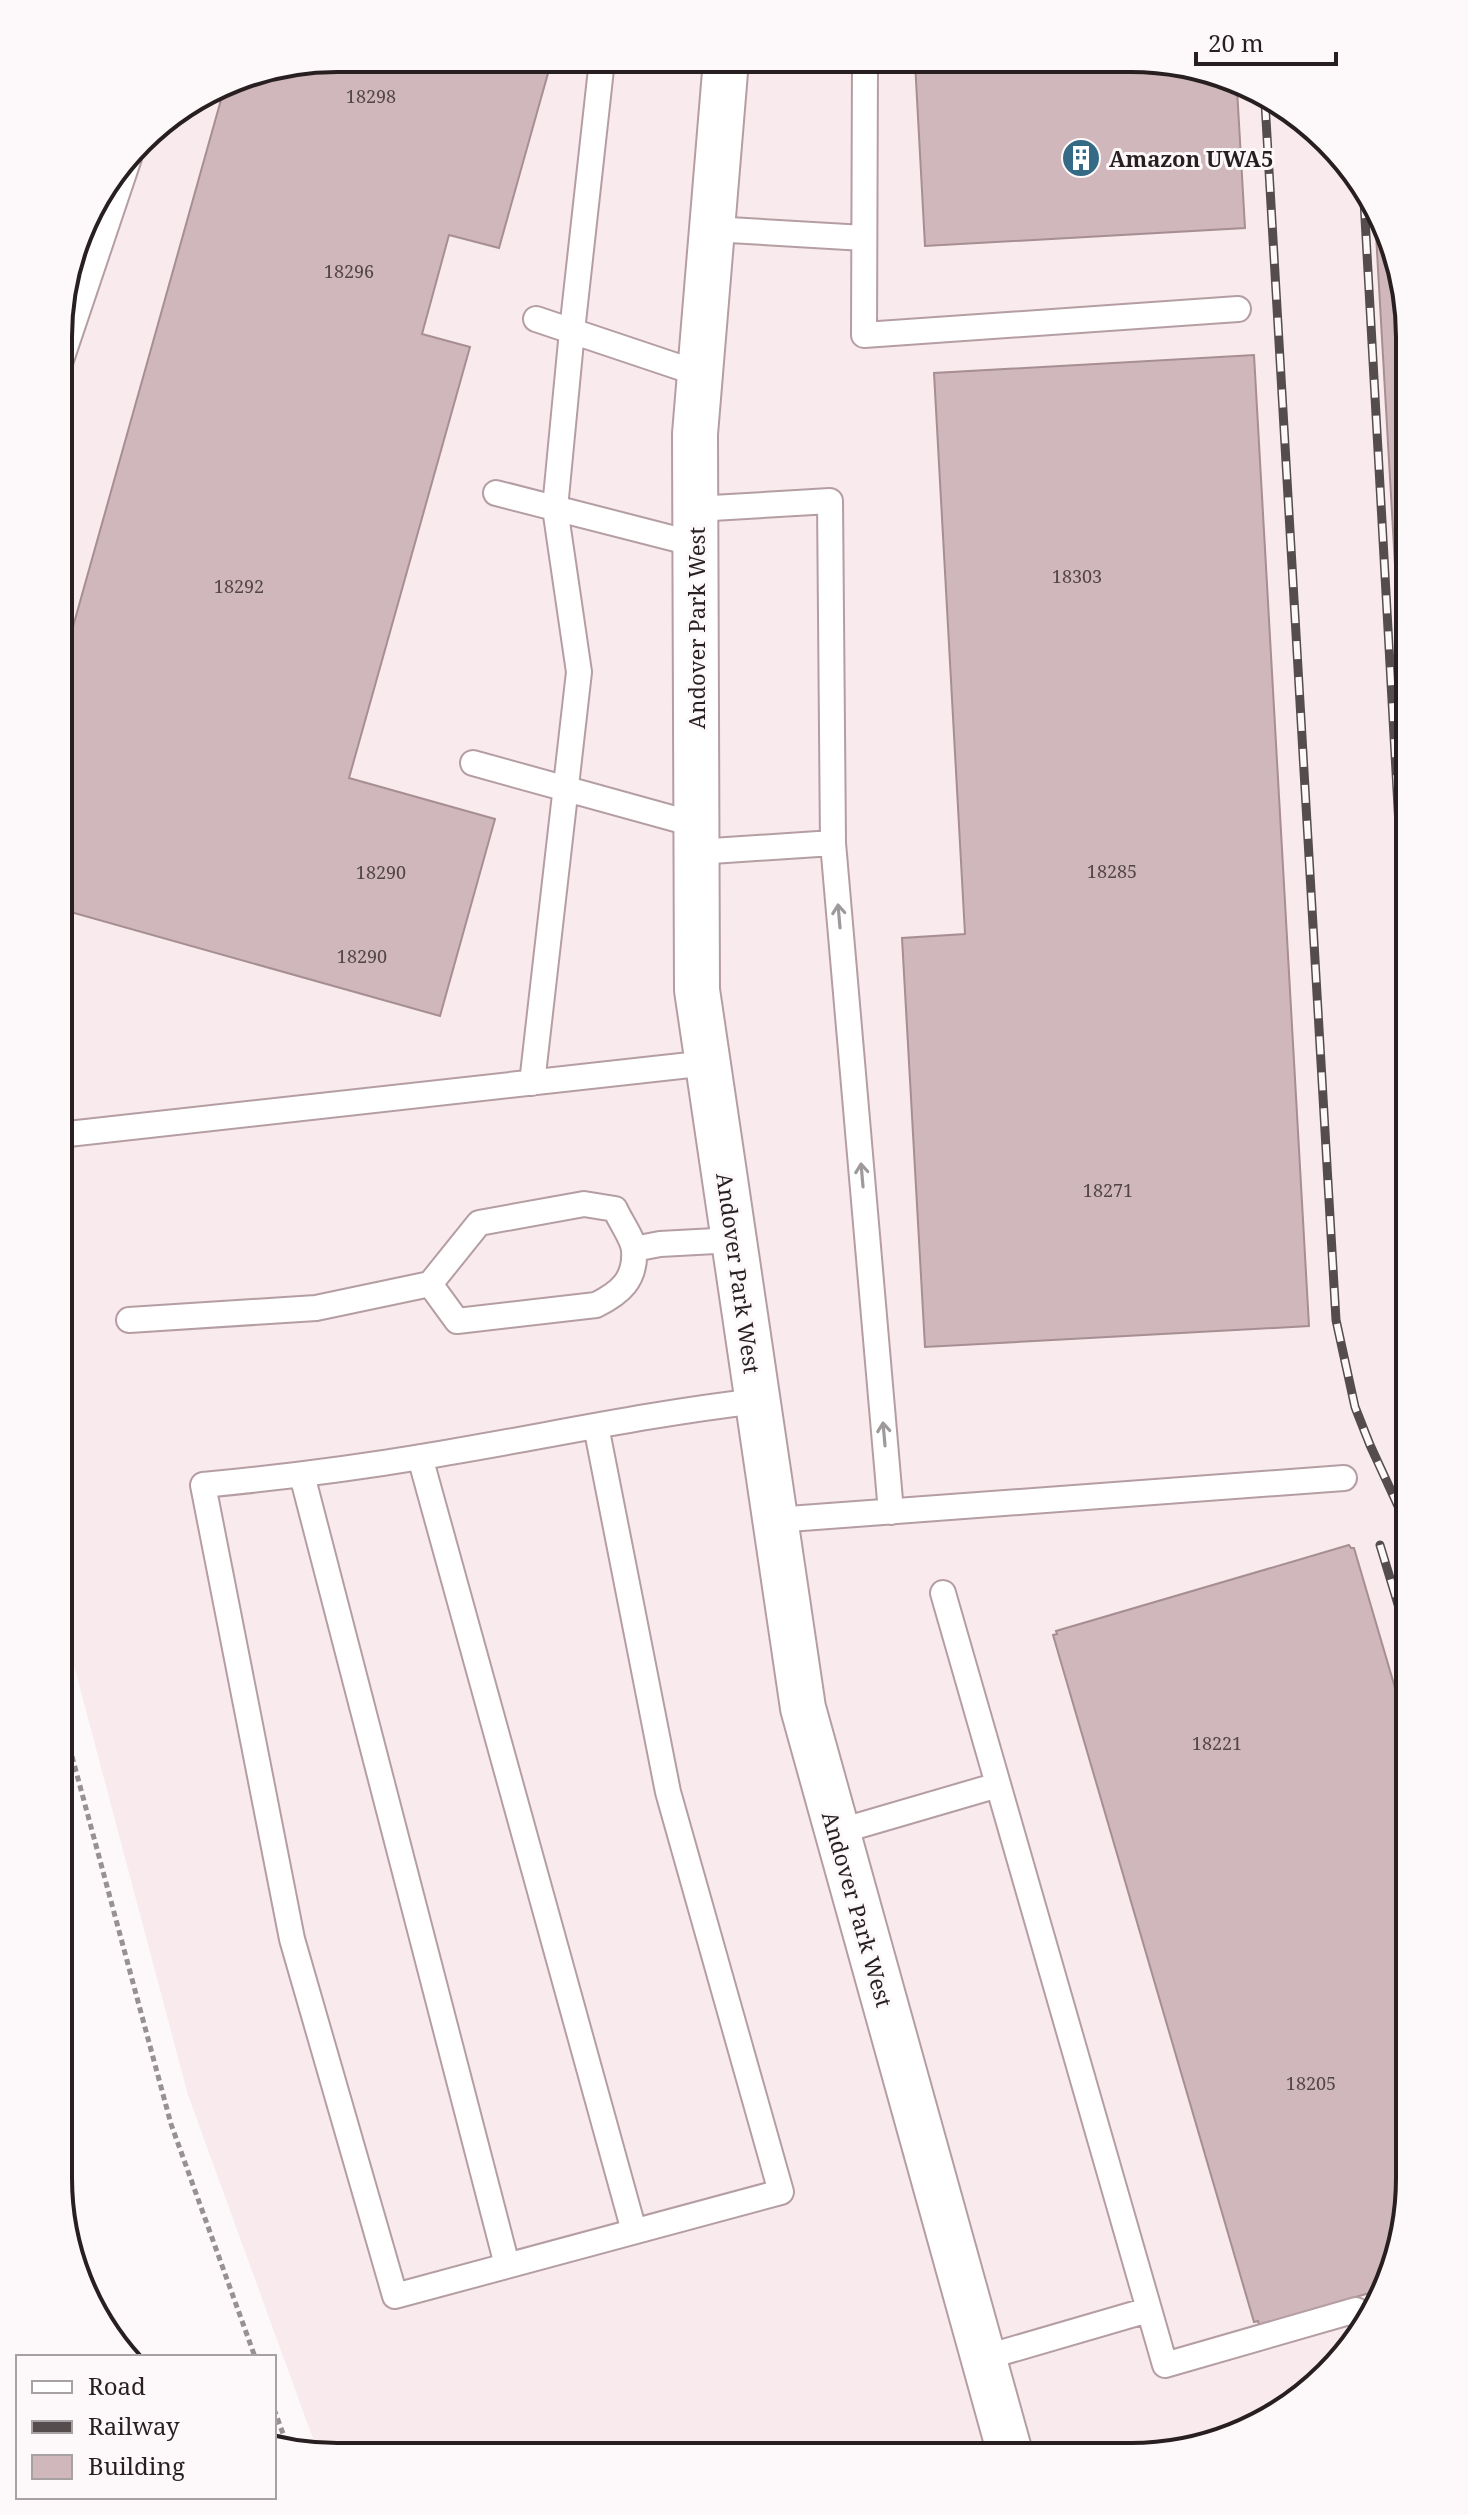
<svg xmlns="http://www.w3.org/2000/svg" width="1468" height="2515" viewBox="0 0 1468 2515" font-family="'Noto Serif',serif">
<rect width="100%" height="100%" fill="#fdf8f9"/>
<!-- built -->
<path fill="#f8eaed" d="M337,58L1185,63L1315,127L1395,247L1410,337L1409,2197L1389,2284L1352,2348L1286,2410L1221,2442L1131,2457L319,2455L188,2095L59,1609L60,301L87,213L153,127L231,79Z"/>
<!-- building -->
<path fill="#cfb7bc" stroke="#a68e93" stroke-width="2" d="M337,58L552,59L499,248L449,235L422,334L470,347L349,778L495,819L440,1016L60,909V673L226,82L231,79Z
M915,62L1185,63L1237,89L1245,228L925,246Z
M1375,217L1395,247L1410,337V826Z
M1254,355L1309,1326L925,1347L902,938L965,934L934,373Z
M1349,1545L1351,1548H1354L1410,1739L1409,2197L1387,2288L1259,2325L1258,2321L1254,2322L1053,1635L1057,1634L1056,1631Z"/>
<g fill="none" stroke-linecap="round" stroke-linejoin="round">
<defs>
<path id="service" d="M865,61L864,335L1238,309
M712,229L864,238
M536,319L700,374
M60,363L129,158
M496,493L695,544
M695,509L830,501L833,843L891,1512
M473,763L697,825
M697,852L833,843
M532,1083L579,672L555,508L572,331L602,60
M59,1135L708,1063
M634,1249L660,1244L734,1240
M129,1320L316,1308L430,1284L479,1223L584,1204L615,1209C620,1221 633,1238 634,1250C636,1280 620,1293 596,1305L457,1321L430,1284
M596,1426L668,1792L781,2192L395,2296L292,1939L203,1485C276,1478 349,1469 421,1457C533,1439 644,1414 758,1401
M420,1457L634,2231
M302,1475L507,2265
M775,1520L1344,1478
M943,1593L1165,2365L1356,2310
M837,1832L998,1785
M983,2358L1148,2310"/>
<path id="minor" d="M726,60L695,434L697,990L803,1708L1011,2457"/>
</defs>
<!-- service casing -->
<use href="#service" stroke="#b59ea3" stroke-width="28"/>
<!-- minor casing -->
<use href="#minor" stroke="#b59ea3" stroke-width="48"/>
<!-- path -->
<path stroke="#989192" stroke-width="5" stroke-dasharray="6 4" stroke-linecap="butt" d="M59,1708L171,2124L255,2357
M274,2409L289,2450"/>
<!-- service -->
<use href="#service" stroke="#fff" stroke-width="24"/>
<!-- minor -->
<use href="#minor" stroke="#fff" stroke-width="44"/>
<defs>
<path id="rail" d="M1265,102L1336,1320L1355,1407L1370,1445L1410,1532
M1364,200L1410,1022
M1380,1545L1410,1644"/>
</defs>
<!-- rail casing -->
<use href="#rail" stroke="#554c4e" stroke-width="9"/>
<!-- rail -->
<use href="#rail" stroke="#fdf8f9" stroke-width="6" stroke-dasharray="18" stroke-linecap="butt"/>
</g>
<!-- one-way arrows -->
<defs><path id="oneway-shaft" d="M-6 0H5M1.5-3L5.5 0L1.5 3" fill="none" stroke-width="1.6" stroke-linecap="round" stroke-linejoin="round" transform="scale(2)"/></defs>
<g stroke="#9e9a9b">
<use href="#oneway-shaft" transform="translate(839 916) rotate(-95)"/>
<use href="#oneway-shaft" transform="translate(862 1175) rotate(-95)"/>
<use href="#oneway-shaft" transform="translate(884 1434) rotate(-95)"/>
</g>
<!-- icons -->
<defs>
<symbol id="building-disc" viewBox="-11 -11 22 22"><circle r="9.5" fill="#346a85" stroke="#fdf8f9"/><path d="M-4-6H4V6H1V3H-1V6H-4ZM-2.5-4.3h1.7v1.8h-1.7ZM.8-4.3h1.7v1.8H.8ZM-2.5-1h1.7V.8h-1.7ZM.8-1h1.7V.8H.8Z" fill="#fff"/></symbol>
</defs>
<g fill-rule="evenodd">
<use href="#building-disc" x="1059" y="136" width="44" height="44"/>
</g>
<g text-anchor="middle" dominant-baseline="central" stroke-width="6" stroke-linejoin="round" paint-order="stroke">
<!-- number labels -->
<g font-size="18" fill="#524548">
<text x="371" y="96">18298</text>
<text x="349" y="271">18296</text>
<text x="1077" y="576">18303</text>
<text x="239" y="586">18292</text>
<text x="1112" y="871">18285</text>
<text x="381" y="872">18290</text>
<text x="362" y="956">18290</text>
<text x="1108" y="1190">18271</text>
<text x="1217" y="1743">18221</text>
<text x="1311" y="2083">18205</text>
</g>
<!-- poi labels -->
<g font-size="22" font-weight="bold" fill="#281f21" stroke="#fdf8f9" text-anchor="start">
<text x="1109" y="158">Amazon UWA5</text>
</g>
<!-- street labels -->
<g font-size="22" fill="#281f21" stroke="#fdf8f9">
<text transform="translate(696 628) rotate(-90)">Andover Park West</text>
<text transform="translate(739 1273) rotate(82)">Andover Park West</text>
<text transform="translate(858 1909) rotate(74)">Andover Park West</text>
</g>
</g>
<!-- crop -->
<path d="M0 0H1468V2515H0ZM337 72H1131A265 265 0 0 1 1396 337V2178A265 265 0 0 1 1131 2443H337A265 265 0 0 1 72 2178V337A265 265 0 0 1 337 72Z" fill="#fdf8f9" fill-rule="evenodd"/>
<path fill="none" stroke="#281f21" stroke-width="4" d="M337 72H1131A265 265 0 0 1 1396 337V2178A265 265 0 0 1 1131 2443H337A265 265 0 0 1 72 2178V337A265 265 0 0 1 337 72Z"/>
<!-- legend -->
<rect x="16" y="2355" width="260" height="144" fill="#fdf8f9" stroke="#a8a1a3" stroke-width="2"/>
<rect x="32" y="2381" width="40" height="12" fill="#ffffff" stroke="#a8a1a3" stroke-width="2"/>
<text x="88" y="2395" font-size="24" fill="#281f21">Road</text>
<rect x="32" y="2421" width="40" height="12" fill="#554c4e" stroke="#a8a1a3" stroke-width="2"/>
<text x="88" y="2435" font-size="24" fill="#281f21">Railway</text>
<rect x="32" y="2455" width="40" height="24" fill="#cfb7bc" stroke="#a8a1a3" stroke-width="2"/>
<text x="88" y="2475" font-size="24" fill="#281f21">Building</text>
<!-- scale -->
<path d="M1196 52v12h140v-12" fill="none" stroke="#281f21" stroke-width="4"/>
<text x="1208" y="52" font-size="24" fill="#281f21" stroke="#fdf8f9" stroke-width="6" paint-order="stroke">20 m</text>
</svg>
